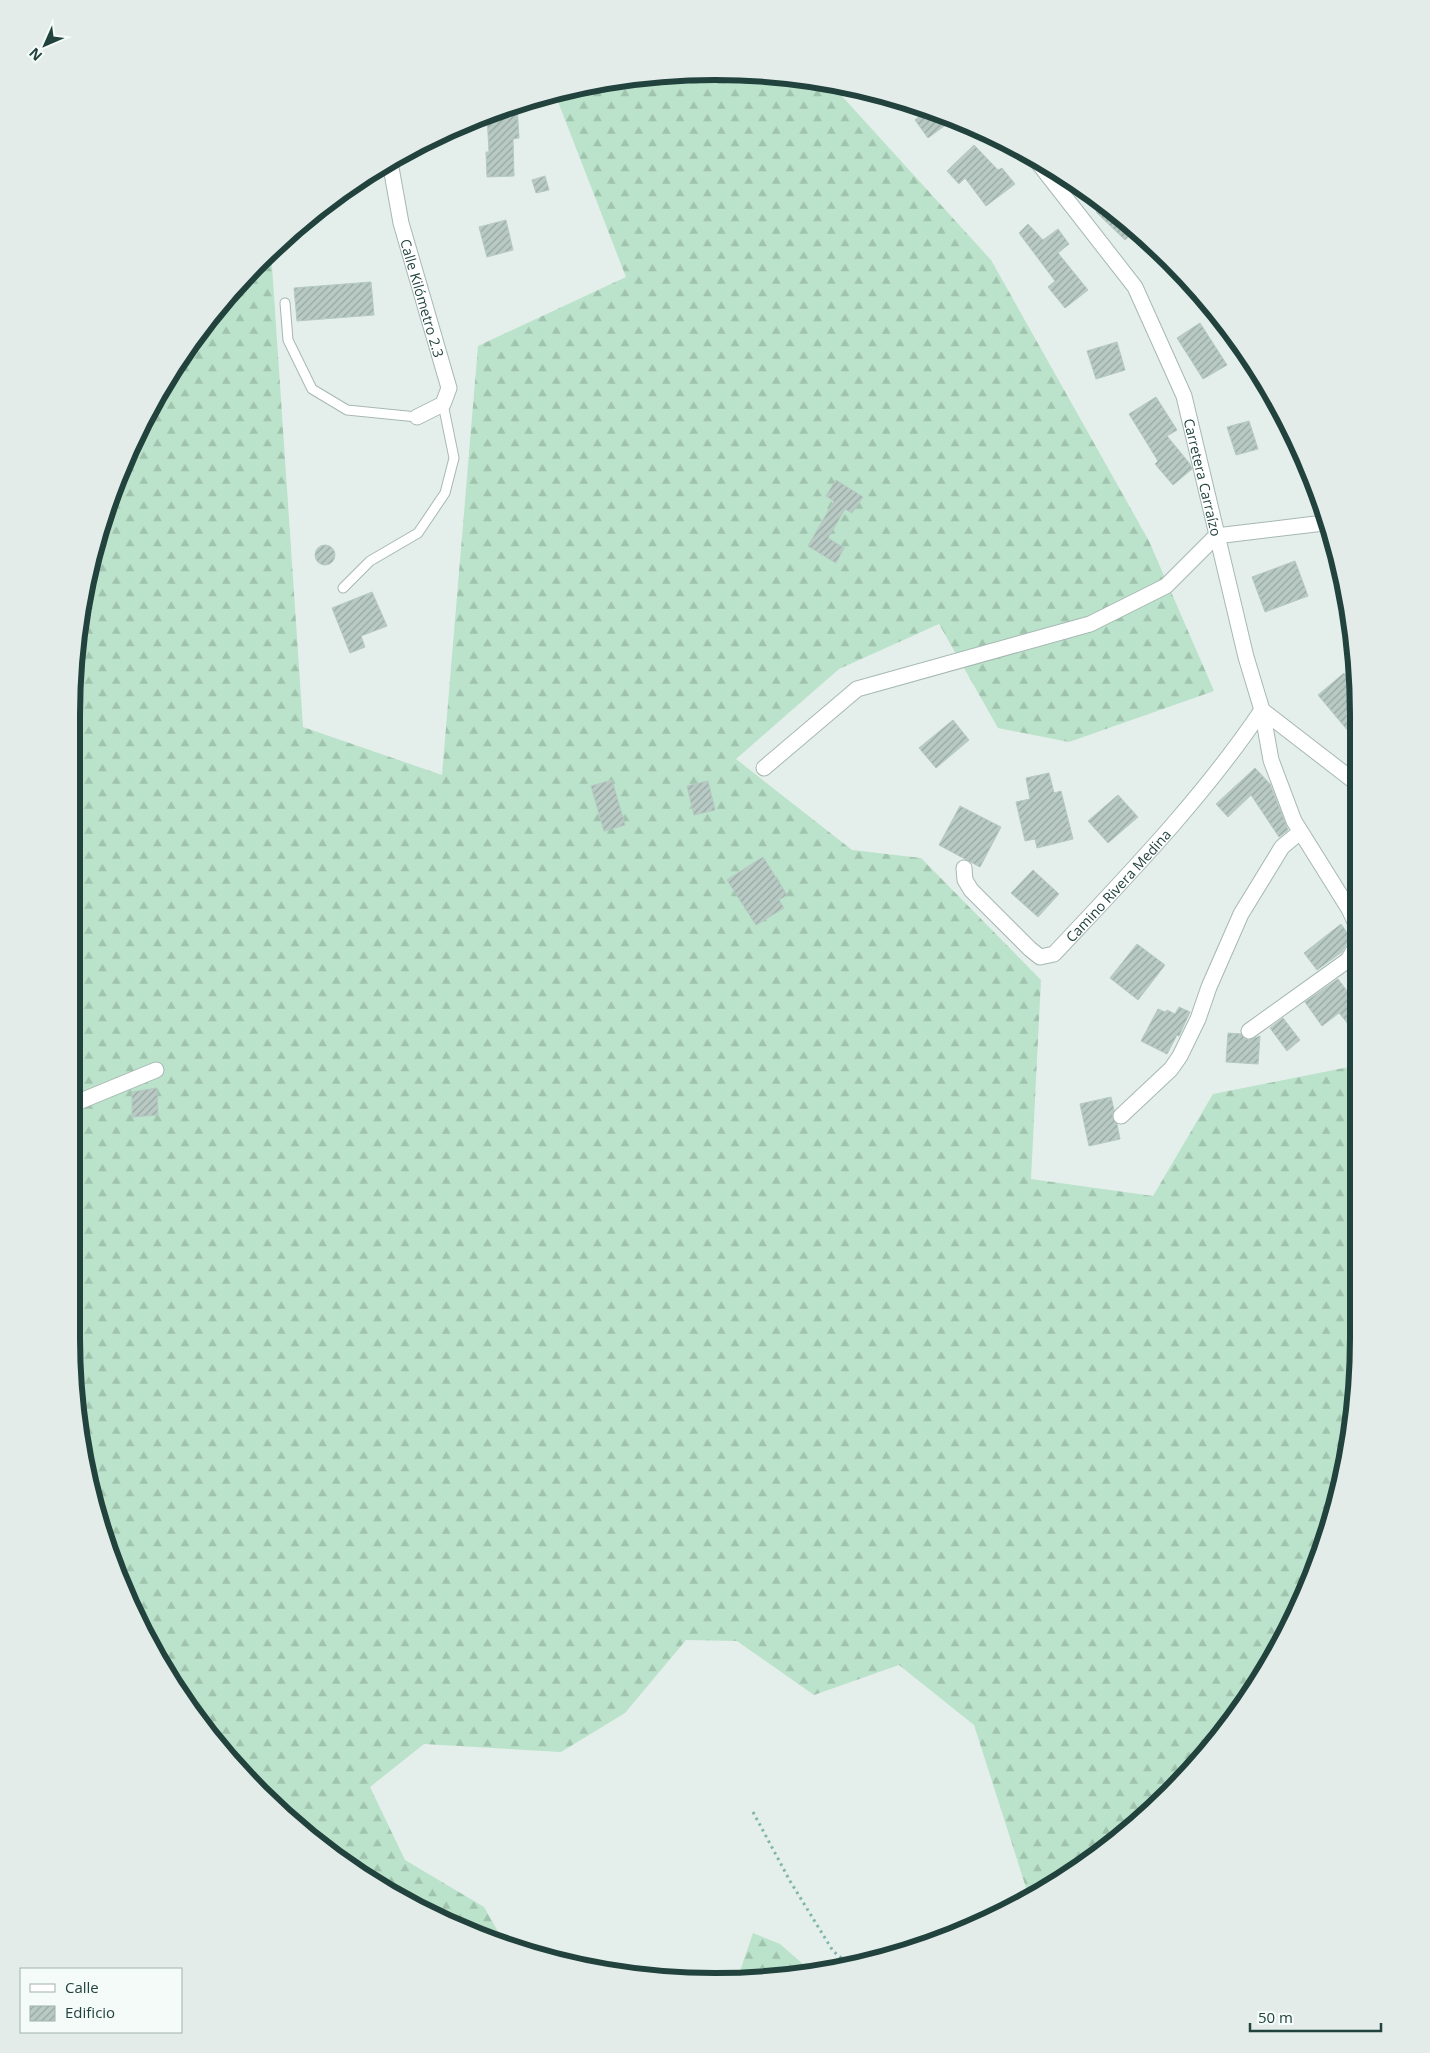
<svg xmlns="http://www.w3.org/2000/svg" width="1430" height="2053" viewBox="0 0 1430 2053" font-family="'Open Sans',sans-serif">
<defs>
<pattern id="forest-firs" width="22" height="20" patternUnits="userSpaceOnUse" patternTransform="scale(1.25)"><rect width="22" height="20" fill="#bbe2ca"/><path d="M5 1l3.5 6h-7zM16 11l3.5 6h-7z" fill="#a0c3ae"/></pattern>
<pattern id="building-hatch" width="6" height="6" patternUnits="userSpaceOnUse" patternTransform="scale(1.25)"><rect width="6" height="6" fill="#b9cac4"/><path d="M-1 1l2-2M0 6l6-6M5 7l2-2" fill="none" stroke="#96a6a0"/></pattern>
</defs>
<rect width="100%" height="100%" fill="#e4efeb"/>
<!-- forest -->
<path fill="url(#forest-firs)" d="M715,71L830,83L991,260L1149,541L1214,691L1069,742L998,728L939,624L839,669L736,759L852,850L921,858L1041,980L1031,1179L1153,1196L1213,1094L1359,1065V1338L1346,1464L1310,1585L1250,1696L1170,1793L1107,1849L1029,1897L974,1725L899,1665L814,1695L737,1641L686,1640L625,1713L561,1752L424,1744L370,1787L405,1860L484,1907L504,1942L468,1933L358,1873L291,1822L180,1695L138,1622L93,1505L71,1338V715L84,590L106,508L157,393L260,260L271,251L303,727L442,775L478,346L626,277L555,94L590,84Z
M753,1933L780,1944L812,1972L737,1980Z"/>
<!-- building -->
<path fill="url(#building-hatch)" stroke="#b5c9c3" d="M517,106L519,138L513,139L514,176L487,177L486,152H489L487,115Z
M928,110L955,118L928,138L915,120Z
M974,145L998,170L1002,168L1015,184L986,206L965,178L959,184L947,171Z
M545,176L549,190L536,193L532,180Z
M1103,204L1135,231L1125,240L1096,212Z
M506,220L513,250L487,257L479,227Z
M1028,224L1043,240L1058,229L1069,244L1058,253L1088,290L1065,308L1048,287L1055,281L1019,233Z
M371,282L374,315L297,321L294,288Z
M1200,323L1227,365L1203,379L1177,338Z
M1117,342L1125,370L1096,379L1087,351Z
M1156,397L1177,430L1167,436L1190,464L1192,469L1173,485L1155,464L1158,461L1129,414Z
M1249,421L1258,449L1236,455L1227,427Z
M836,480L863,497L852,513L845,509L828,538L844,548L836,563L808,546L834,501L826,496Z
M315 555a10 10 0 1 1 20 0a10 10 0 1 1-20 0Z
M1295,561L1308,596L1265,612L1252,577Z
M372,592L387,626L361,636L365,647L350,653L332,608Z
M1344,673L1356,687L1359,744L1318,695Z
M953,720L969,740L936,768L919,748Z
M1255,768L1270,784L1288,830L1279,837L1251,795L1228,817L1216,804Z
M1049,773L1054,793L1061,791L1073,839L1037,848L1035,839L1025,841L1016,802L1030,799L1026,778Z
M612,780L625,825L604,831L591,786Z
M708,781L715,810L694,815L687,786Z
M1118,795L1138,817L1108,843L1088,821Z
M960,806L1001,827L980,867L939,845Z
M763,857L787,895L779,900L784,908L756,925L727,880Z
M1033,870L1059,894L1038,917L1011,893Z
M1341,924L1348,934V941L1342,952L1317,970L1304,953Z
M1137,944L1165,965L1138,1000L1110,978Z
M1338,979L1359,1007V1037L1339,1013L1322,1026L1305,1002Z
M1179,1007L1190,1012L1179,1036L1177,1035L1167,1054L1141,1041L1158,1009L1165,1012L1167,1010L1175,1014Z
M1283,1018L1300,1040L1287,1051L1270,1028Z
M1228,1033L1241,1034L1245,1039L1249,1040L1260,1036L1258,1064L1226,1062Z
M157,1088L158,1115L132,1117V1092Z
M1111,1097L1114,1110L1112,1118L1117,1124L1120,1139L1089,1146L1080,1104Z"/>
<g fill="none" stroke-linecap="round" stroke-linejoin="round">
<defs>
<path id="service" d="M285,303L288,340L312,389L347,410L417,417
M343,588L370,561L418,533L445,493L454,458L443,404"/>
<g id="minor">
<path id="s1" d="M390,162L401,223L449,388L443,404L417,417"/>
<path d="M764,768L857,689L1090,624L1166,586L1216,536L1324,523"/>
<path id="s2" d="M964,868L965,880L971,890L1030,949L1040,957L1054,954C1127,876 1202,799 1262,710"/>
<path d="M1249,1031L1348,960L1358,943L1357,926L1349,909L1294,821L1271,760L1262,710"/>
<path d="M71,1105L156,1070"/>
<path d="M1121,1116L1171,1069L1180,1056L1198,1019L1209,987L1241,914L1282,847L1300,832"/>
</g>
<g id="tertiary">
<path id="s3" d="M1036,160L1135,287L1184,396L1246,657L1262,710L1359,785"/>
</g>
</defs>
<!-- service casing -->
<use href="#service" stroke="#a6b8b3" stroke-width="11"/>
<!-- minor casing -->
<use href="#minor" stroke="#a6b8b3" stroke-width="17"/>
<!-- tertiary casing -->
<use href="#tertiary" stroke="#a6b8b3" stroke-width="17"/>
<!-- path -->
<path stroke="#81b5aa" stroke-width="3" stroke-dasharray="2.5 4" stroke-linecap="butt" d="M753,1812L790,1881L833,1951L851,1966"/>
<!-- service -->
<use href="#service" stroke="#fff" stroke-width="9"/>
<!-- minor -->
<use href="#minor" stroke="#fff" stroke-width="15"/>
<!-- tertiary -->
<use href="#tertiary" stroke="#fff" stroke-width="15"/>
</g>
<g text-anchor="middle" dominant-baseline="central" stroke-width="4.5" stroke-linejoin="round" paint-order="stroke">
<!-- street labels -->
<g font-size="14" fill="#21423d" stroke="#f5fbf8">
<text stroke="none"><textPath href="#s1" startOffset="140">Calle Kilómetro 2.3</textPath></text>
<text stroke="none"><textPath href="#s3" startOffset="364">Carretera Carraízo</textPath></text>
<text stroke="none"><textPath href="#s2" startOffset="228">Camino Rivera Medina</textPath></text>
</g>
</g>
<!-- crop -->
<path d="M0 0H1430V2053H0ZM715 80H715A635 635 0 0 1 1350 715V1338A635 635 0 0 1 715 1973H715A635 635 0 0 1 80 1338V715A635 635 0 0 1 715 80Z" fill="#e4ece9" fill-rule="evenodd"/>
<path fill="none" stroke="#21423d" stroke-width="6" d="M715 80H715A635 635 0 0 1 1350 715V1338A635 635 0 0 1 715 1973H715A635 635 0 0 1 80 1338V715A635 635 0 0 1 715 80Z"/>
<!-- legend -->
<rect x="20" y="1968" width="162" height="65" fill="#f5fbf8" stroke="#a0b1ad"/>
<rect x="30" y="1984" width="25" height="8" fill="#ffffff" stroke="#a0b1ad"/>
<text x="65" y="1993" font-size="15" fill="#21423d">Calle</text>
<rect x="30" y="2006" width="25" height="15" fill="url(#building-hatch)" stroke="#a0b1ad"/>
<text x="65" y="2018" font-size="15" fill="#21423d">Edificio</text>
<!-- north arrow -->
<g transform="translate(45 45) rotate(225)" stroke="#f5fbf8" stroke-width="4" paint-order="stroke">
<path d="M0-4L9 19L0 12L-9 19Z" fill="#21423d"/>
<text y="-8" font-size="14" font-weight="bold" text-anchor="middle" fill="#21423d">N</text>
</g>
<!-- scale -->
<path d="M1250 2023v8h131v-8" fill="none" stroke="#21423d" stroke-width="2.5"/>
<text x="1258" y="2023" font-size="15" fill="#21423d" stroke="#f5fbf8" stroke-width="4" paint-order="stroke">50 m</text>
</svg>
